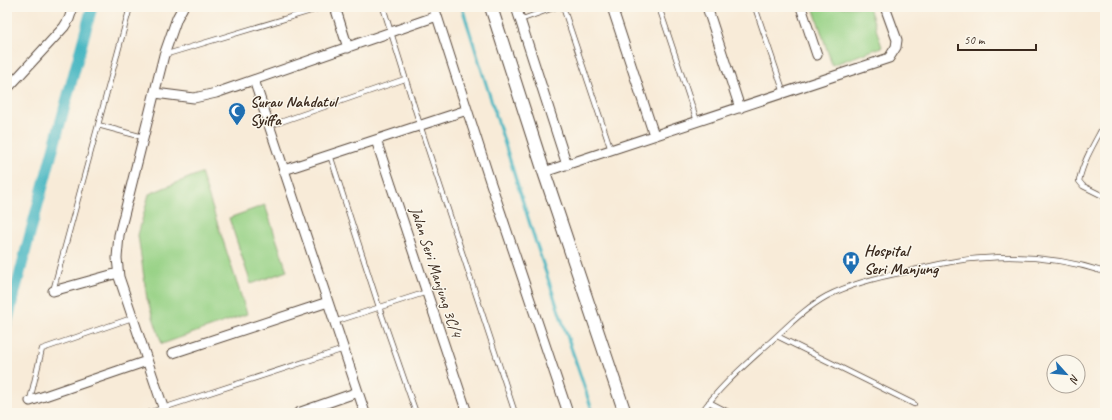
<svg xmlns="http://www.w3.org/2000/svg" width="1112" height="420" viewBox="0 0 1112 420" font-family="Caveat,sans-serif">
<rect width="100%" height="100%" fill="#fbf7ec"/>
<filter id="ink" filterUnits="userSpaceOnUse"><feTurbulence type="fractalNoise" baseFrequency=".025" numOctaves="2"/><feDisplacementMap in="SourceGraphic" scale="8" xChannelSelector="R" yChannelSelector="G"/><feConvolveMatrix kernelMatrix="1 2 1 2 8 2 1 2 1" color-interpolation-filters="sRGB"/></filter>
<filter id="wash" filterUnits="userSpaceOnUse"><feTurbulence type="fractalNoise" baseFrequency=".012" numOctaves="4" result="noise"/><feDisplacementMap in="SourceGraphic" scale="16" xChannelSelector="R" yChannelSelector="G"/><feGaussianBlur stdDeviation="0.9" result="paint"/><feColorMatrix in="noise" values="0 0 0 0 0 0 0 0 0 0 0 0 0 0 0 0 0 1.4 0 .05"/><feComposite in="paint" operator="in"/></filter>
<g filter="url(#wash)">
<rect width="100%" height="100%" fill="#f8ebd8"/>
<!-- green -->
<path fill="#98d286" stroke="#6a7e52" d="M813,7H869L882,47L832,65Z
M201,173L247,314L162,344L147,299L138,235L149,194Z
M265,205L287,271L251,284L229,218Z"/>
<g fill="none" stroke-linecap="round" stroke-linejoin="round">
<!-- stream -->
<path stroke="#49b7c2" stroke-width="3" d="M462,7L534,237L593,413"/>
<!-- canal -->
<path stroke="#49b7c2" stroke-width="11" d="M7,323L31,230L92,7"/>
</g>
</g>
<g filter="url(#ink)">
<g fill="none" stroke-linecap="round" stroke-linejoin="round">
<defs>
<path id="service" d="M383,7L420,125L515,413
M563,7L611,150
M659,7L697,121
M755,7L784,93
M520,20L556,7
M164,55L324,7
M1105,123C1095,142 1083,161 1079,181L1083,186L1105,197
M98,125L143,137
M269,126L405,79
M330,155L379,307L416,413
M53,291L130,7
M334,322L427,292
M777,336L914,404
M30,400L42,349L132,318
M709,402L730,413
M148,413L344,349
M701,413C720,386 744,366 768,344C787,327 805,308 827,296C851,284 878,277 905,272C931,266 958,259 985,258C1025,255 1067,260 1105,272"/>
<path id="minor" d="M335,7L348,48
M434,7L490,181L568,413
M516,7L567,165
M612,7L654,135
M707,7L740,108
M801,7L817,55
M254,80L365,413
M7,89L64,27L69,19L73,7
M155,93L194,98L216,93L437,16
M376,140L467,413
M284,170L467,110
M544,172L889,58L896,47L897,40L885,7
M53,291L118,273
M173,353L328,302
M30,401L147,361
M165,413L119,277L117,258L119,235L164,55L177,18L183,7
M298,413L358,392"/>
<path id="tertiary" d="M491,7L544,172L625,413"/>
</defs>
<!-- service casing -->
<use href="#service" stroke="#57473a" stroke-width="6"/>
<!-- minor casing -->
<use href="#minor" stroke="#57473a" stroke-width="11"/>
<!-- tertiary casing -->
<use href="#tertiary" stroke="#57473a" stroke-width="14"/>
<!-- service -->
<use href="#service" stroke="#fff" stroke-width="4.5"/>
<!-- minor -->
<use href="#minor" stroke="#fff" stroke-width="9"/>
<!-- tertiary -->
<use href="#tertiary" stroke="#fff" stroke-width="12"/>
</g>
</g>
<!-- icons -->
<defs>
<symbol id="mosque-pin" viewBox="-11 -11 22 30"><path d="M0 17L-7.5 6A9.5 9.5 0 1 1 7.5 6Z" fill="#1f6fb2" stroke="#fbf7ec"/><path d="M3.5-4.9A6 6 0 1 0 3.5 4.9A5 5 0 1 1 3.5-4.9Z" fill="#fff"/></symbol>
<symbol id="hospital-pin" viewBox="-11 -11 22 30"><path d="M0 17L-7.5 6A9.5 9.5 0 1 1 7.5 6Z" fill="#1f6fb2" stroke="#fbf7ec"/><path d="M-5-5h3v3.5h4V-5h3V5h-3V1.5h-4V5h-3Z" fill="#fff"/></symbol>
</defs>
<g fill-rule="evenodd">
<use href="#mosque-pin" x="227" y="101" width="20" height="27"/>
<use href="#hospital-pin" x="841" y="250" width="20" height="27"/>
</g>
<g text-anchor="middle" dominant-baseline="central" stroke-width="3" stroke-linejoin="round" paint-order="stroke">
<!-- poi labels -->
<g font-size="16" font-weight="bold" fill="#3b2a1e" stroke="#fbf7ec" text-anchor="start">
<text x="250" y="102">Surau Nahdatul<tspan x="250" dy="18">Syiffa</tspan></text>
<text x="864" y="251">Hospital<tspan x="864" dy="18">Seri Manjung</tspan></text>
</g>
<!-- street labels -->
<g font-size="16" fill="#3b2a1e" stroke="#fbf7ec">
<text transform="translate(436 272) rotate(72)">Jalan Seri Manjung 3C/4</text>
</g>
</g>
<!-- margin -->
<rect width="1112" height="420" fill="none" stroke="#fbf7ec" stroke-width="24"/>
<!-- north arrow -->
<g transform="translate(1066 374) rotate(117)"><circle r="19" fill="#fbf7ec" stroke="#aea59a"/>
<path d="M0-3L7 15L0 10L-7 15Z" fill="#1f6fb2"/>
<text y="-6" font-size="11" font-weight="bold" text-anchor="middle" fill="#3b2a1e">N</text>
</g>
<!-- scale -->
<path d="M958 44v6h78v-6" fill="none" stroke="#3b2a1e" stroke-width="2"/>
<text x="964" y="44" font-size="12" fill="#3b2a1e" stroke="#fbf7ec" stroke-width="3" paint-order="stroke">50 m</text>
</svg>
